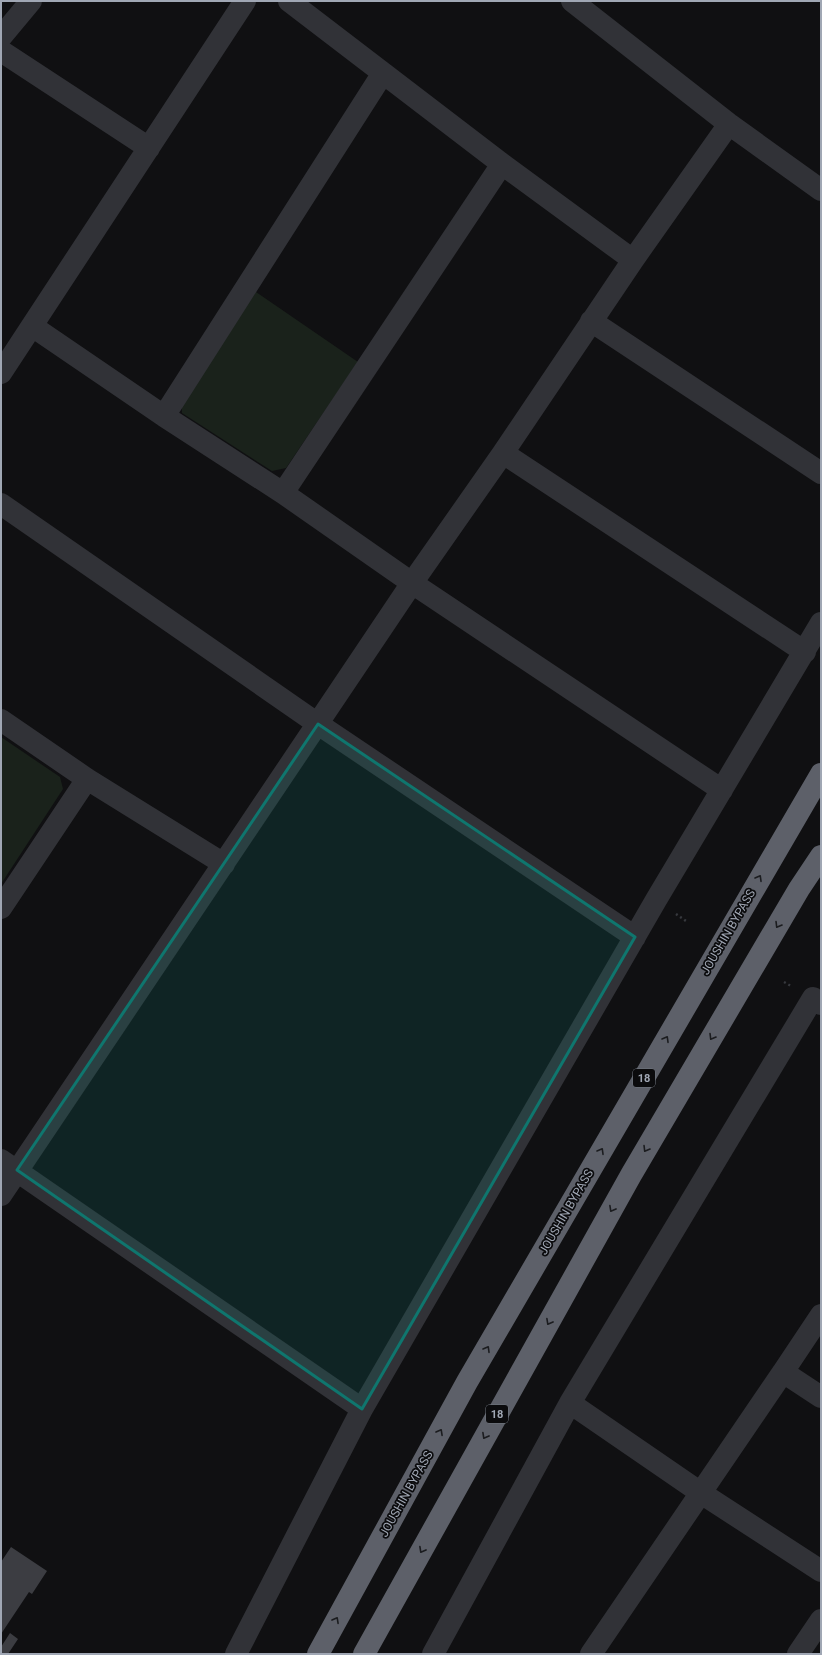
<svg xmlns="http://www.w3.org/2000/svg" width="822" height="1655" viewBox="0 0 822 1655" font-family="Roboto,sans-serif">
<rect width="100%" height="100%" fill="#101012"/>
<!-- park -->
<path fill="#1a221b" d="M256,292L358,362L286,468L272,471L182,413V400Z
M1,737L60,777L63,789L1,884Z"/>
<!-- building -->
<path fill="#3c3d42" d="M11,1547L47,1571L32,1594L29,1592L1,1634V1562Z
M10,1633L18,1639L8,1654H1V1647Z"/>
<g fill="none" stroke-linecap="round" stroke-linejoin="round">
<!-- path -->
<path stroke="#37393e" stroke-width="2.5" stroke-dasharray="2 3" stroke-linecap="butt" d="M676,914L686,921
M784,982L791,986"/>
<!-- minor -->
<path stroke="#313237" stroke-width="22" d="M289,1L502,164L633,260
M572,1L729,124L821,190
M1,37L31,1
M1,51L149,148
M591,321L821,473
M32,326L164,416L283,493L412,583L722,790
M1,373L245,1
M164,416L383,73
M503,453L805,652
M283,493L502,164
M1,504L318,724L635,937
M1,720L87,779L224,864
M1,908L87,779
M1,1160L362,1409
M1,1195L412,583L503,453L633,260L729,124
M821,1315L783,1372L821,1397
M570,1403L701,1493L821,1571
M236,1654L362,1409L656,900L821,623
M433,1654L570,1403L813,998L821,1004
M591,1654L783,1372
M798,1654L821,1620"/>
<!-- highway -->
<path stroke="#5d6069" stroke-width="22" d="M318,1654L467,1382L821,774
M364,1654L631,1175L799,889L821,856"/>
</g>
<!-- one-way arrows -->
<defs><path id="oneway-chevron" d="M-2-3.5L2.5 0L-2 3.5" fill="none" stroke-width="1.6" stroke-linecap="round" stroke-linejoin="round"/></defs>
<g stroke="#1b1c1f">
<use href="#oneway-chevron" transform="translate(759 878) rotate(-60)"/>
<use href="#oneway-chevron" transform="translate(778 925) rotate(121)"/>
<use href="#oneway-chevron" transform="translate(712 1037) rotate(121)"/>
<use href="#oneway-chevron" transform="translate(666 1039) rotate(-60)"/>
<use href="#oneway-chevron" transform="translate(646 1149) rotate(121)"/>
<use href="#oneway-chevron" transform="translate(601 1151) rotate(-60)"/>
<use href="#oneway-chevron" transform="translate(612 1209) rotate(119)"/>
<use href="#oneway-chevron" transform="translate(549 1322) rotate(119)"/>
<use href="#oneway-chevron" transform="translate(487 1349) rotate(-60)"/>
<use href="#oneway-chevron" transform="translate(440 1432) rotate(-61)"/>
<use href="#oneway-chevron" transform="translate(485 1436) rotate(119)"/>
<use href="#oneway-chevron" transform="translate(422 1550) rotate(119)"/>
<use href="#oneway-chevron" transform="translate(336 1620) rotate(-61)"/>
</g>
<!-- marked area -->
<path fill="#0f766e" fill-opacity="0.2" stroke="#0f766e" stroke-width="3" stroke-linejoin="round" d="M318,724L635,937L362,1409L17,1170Z"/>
<g text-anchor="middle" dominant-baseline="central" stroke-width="3.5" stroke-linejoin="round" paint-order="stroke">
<!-- shield labels -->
<g fill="#0b0b0d" stroke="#737882" stroke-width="1">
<rect x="633" y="1069" width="22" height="18" rx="3"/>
<rect x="486" y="1405" width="22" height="18" rx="3"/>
</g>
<g font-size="11" font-weight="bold" fill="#a0a7b4">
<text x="644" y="1078">18</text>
<text x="497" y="1414">18</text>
</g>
<!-- street labels -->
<g font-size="12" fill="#a0a7b4" stroke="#0b0b0d">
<text transform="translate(728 932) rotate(-60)">JOUSHIN BYPASS</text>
<text transform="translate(566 1212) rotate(-60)">JOUSHIN BYPASS</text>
<text transform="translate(406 1494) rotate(-61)">JOUSHIN BYPASS</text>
</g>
</g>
<!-- border -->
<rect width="822" height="1655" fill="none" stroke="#a0a7b4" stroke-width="4"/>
</svg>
